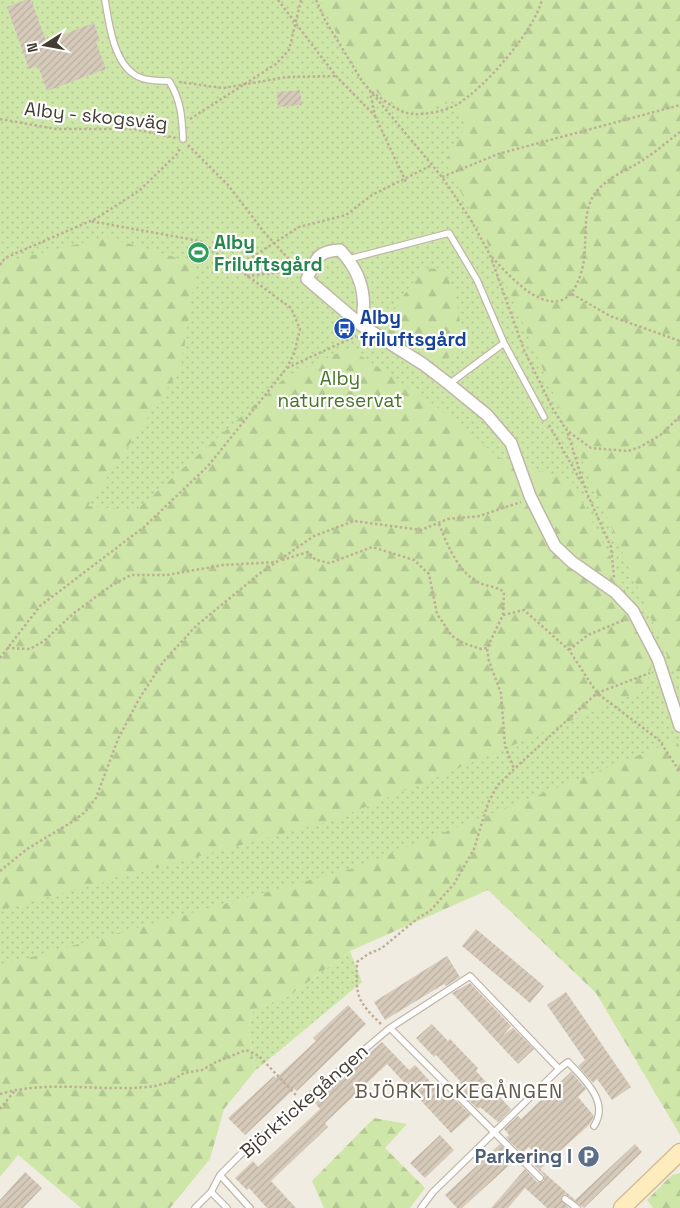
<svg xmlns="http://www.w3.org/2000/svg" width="680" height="1208" viewBox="0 0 680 1208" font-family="'Space Grotesk',sans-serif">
<defs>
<pattern id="grass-dots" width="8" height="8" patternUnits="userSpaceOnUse" patternTransform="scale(1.25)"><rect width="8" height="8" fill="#cee7a9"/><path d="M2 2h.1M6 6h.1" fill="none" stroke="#b2c792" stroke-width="1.8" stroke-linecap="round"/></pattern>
<pattern id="forest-firs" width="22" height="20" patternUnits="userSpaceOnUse" patternTransform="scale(1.25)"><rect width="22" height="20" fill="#cee7a9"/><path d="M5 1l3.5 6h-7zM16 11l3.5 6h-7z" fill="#b2c792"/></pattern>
<pattern id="building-hatch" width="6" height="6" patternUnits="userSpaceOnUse" patternTransform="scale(1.25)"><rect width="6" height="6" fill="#d6caba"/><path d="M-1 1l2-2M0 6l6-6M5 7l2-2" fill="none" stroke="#b9aea0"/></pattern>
</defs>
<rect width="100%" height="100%" fill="#f1ece2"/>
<!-- grass -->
<path fill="url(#grass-dots)" d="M0,0H680V779L670,777L0,1138Z
M350,951L362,982L255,1071L248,1026L254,1009L289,996Z"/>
<!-- forest -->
<path fill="url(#forest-firs)" d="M321,0H680V674L676,676L492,252L445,162L467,124L453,101C439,106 424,112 408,110C370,104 334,32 321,0Z
M107,237L197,264L181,368L88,506L135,511L286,377L349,348L433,404L498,457L572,482L619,574L652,665L648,677L647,689L334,820L0,910V263Z
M443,268L455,294L463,338C460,342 458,348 455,352C432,376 397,340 379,327L424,269Z
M677,740L680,749V1135L596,993L488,890L350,951L289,996L254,1009L248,1026L255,1071L224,1109L210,1159L170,1208H81L18,1155L0,1177V964L17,961L354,868Z
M374,1118L407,1124L385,1148L425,1188L410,1208H324L312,1181Z
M680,1173V1208H653L647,1200L672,1175Z"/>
<!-- building -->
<path fill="url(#building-hatch)" d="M25,0H31L46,41L94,23L100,41L96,42L106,69L47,91L38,66L29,69L7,7Z
M300,90L302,105L278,107L277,92Z
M476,929L544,986L530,1003L462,946Z
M447,956L460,977L446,986L444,984L385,1020L374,1002Z
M470,983L511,1026L503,1035L513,1028L534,1049L518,1064L452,993Z
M566,992L631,1087L612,1100L597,1079L593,1083L578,1066L585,1060L547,1005Z
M348,1005L366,1024L297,1091L294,1089L245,1135L228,1118L274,1076L276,1078L316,1041L313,1038Z
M432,1024L448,1041L450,1039L478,1068L476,1071L511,1109L498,1122L480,1107L478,1109L458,1090L461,1086L458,1083L460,1081L436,1055L434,1057L416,1038Z
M382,1042L409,1070L415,1065L447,1100L451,1096L471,1115L451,1133L387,1064L325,1123L328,1127L271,1181L296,1208H267L249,1188L247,1190L235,1178L253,1161L258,1167L320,1109L315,1103Z
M571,1072L586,1089L578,1097L594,1116L590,1124L540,1169L575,1200L635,1144L642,1152L584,1208L565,1194L562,1196L561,1200L569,1208H547L525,1188L508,1208H491L525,1169L537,1182L544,1181V1175L531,1162L537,1155L529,1147L522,1153L506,1138L509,1135L504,1129L518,1116L521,1119Z
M440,1135L454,1150L425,1178L410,1163Z
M500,1144L515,1160L462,1208H457L445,1195Z
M25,1172L42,1188L23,1208H0V1200Z"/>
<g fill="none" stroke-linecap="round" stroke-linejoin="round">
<defs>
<path id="lane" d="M105,0C109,23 113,61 135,75C144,81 159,81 169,81C181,100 182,117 183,139
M349,259L449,233L477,280L504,343L544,417
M449,384L504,343
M559,1069L568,1062C584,1079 610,1102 594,1126
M220,1175L250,1208
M565,1199L577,1208
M195,1208L211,1192
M227,1208L211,1192L220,1175L243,1152L390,1028
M421,1208L433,1192L559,1069L470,976L390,1028L540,1178"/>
<path id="street" d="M361,325C368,296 361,272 340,250C317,251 316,259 307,279L361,325L423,364L449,384L487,415L511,443L530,496L555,546L572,562L615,592L633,611L658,659L680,726"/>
<path id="secondary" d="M622,1208L680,1152"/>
</defs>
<!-- lane casing -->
<use href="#lane" stroke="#c0b6a8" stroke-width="8"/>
<!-- street casing -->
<use href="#street" stroke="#c0b6a8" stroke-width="14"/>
<!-- secondary casing -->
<use href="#secondary" stroke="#d3be91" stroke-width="19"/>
<!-- path -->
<path stroke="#beae96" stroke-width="2.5" stroke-dasharray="2.5 2.5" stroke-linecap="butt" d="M278,0L336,76L375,116L370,92
M316,0L325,20L362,81L442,177L471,220L490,255L524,350L553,409L567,431L586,491L611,547L614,578
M179,82L223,88L287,77L336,76
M372,92C384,100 397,112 412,114C425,115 445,111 456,105C485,88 533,32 542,0
M375,116L407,184
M0,119L56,129H134L176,138
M190,119L276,64L289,50L301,0
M188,145L228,185L264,232L299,270
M442,177L498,154L680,105
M492,257C516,284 563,333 581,273C589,249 581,220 592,198C602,180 623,172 640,162C654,153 667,142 680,132
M0,265L5,258L97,218L140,190L178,153L180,148
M235,268L299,227L346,215L372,195L432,165
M247,276L299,270
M572,294L610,316L680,341
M287,368L356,336
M549,425L583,485
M569,432L591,448L628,451L640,447L662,434L680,416
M439,524C447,544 458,572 478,582C487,587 496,586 504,592L503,615L487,648L489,661L501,693L505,746L514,769
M282,560L308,552L316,560L330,563L372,547L414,560L429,574L437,614L452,636L463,643L481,649L487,648
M503,615L524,610L569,650L597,693L659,740L680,772
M7,648L30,649L44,641L74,613L112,585L131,575H167L223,565L277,562
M569,650L588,635L624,620
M0,658L40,606L144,527L208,466L286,369L294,354L300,329L291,308L200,241L90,221
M0,871L27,849L72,822L85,812L96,798L118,739L139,699L163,662L196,626L259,574L314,536L354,521L421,530L448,519L479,516L521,502
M381,1024C356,1000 356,996 357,962L368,954L382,948L418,918L430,911L454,884L474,849L488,803L497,786L514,769L597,693L650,673
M0,1094C50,1079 104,1093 155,1086L170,1082L184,1073L202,1070L216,1062L246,1050L259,1056L296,1095
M0,1109L16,1089"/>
<!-- lane -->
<use href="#lane" stroke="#fff" stroke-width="5.5"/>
<!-- street -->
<use href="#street" stroke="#fff" stroke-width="11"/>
<!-- secondary -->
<use href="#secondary" stroke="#ffecbe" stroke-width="16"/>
</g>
<!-- icons -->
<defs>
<symbol id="stadium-disc" viewBox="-11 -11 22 22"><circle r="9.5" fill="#2e9e5b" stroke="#fff"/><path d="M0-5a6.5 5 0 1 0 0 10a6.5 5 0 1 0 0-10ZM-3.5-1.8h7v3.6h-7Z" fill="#fff"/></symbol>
<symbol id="bus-disc" viewBox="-11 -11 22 22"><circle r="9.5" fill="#1a4fb4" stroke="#fff"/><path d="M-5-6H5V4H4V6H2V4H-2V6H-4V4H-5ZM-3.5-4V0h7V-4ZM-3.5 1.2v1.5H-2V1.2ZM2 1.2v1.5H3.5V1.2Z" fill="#fff"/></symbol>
<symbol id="parking-disc" viewBox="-11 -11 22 22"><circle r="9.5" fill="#5c6f8a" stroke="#fff"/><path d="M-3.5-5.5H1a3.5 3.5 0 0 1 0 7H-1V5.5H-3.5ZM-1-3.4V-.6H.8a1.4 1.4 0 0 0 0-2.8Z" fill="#fff"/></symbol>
</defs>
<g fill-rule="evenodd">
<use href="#stadium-disc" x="186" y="240" width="25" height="25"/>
<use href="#bus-disc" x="332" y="316" width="25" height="25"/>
<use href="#parking-disc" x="576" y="1144" width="25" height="25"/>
</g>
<g text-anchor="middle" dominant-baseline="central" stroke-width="4.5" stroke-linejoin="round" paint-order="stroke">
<!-- street labels -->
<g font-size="19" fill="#433c33" stroke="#fff">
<text transform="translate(96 116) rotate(6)">Alby - skogsväg</text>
<text transform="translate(304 1101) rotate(-41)">Björktickegången</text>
</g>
<!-- leisure labels -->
<g font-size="19" font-weight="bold" fill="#27864d" stroke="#fff" text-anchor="start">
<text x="214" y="242">Alby<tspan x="214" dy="22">Friluftsgård</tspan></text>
</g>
<!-- transit labels -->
<g font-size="19" font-weight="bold" fill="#164399" stroke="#fff" text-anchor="start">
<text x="360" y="317">Alby<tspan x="360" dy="22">friluftsgård</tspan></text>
</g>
<!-- park labels -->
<g font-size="19" fill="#477426" stroke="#fff">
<text x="340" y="378">Alby<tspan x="340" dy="22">naturreservat</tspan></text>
</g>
<!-- service labels -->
<g font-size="19" font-weight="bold" fill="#4e5e75" stroke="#fff" text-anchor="end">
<text x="572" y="1156">Parkering I</text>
</g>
<!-- neighbourhood labels -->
<g font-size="20" letter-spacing="1" fill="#65594a" stroke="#fff">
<text x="459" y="1091">BJÖRKTICKEGÅNGEN</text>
</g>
</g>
<!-- north arrow -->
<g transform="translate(45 45) rotate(259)" stroke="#ffffff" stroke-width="4" paint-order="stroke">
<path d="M0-4L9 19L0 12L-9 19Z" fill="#433c33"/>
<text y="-8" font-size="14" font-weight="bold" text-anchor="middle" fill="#433c33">N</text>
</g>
</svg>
